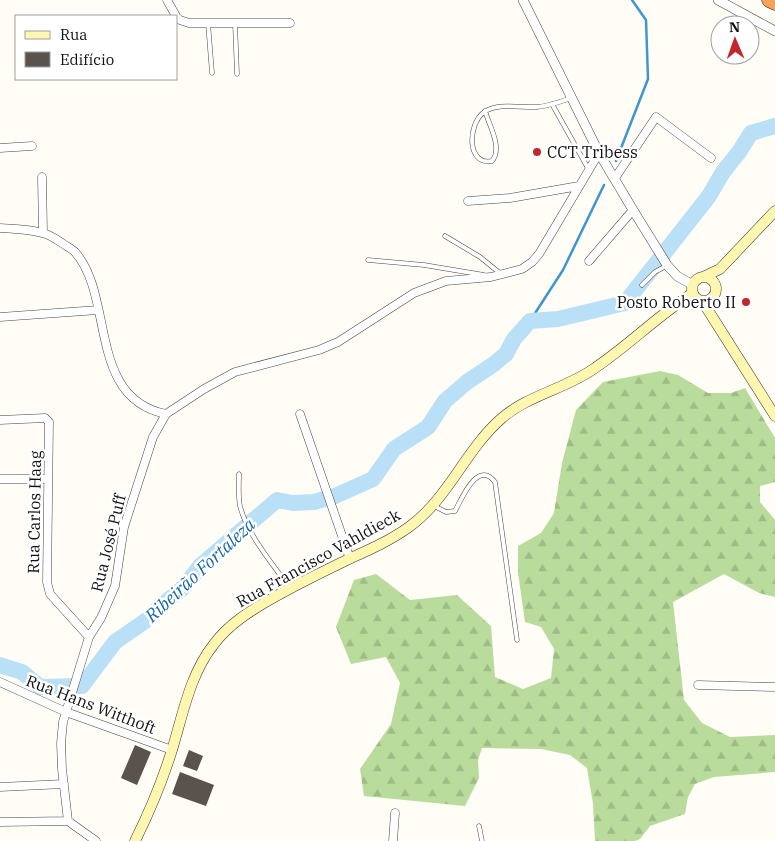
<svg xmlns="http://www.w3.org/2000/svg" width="775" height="841" viewBox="0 0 775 841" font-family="'IBM Plex Serif',serif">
<defs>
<pattern id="forest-firs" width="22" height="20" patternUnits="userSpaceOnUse" patternTransform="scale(1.25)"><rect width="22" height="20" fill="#b9dc9c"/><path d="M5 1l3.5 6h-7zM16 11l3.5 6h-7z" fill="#9ebc85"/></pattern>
</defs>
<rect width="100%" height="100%" fill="#fffdf5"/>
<!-- forest -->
<path fill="url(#forest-firs)" d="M660,371L678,375L708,393H731L745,388L775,438V482L760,486V502L775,520V597L759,593L724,574L673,602L684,700L702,723L730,737L775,735V772L714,777L695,784L688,797L685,814L650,826L640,839L635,841H595L593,804L587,768L570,755L541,749L482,748L478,760L479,778L465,806L364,796L360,769L391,724L400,683L386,657L351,664L336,627L354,580L376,574L410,600L457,595L491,626L495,677L523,689L551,678L554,649L541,627L525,622L518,573V546L541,533L554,513L562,463L576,410L603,382Z"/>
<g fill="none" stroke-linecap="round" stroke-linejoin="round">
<!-- stream -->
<path stroke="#3f96cf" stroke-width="2.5" d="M616,161L648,79L646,20L632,0
M530,321L563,270L604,185"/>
<!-- river -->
<path stroke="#b9e0f7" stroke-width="16" d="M0,665L22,672L40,687L82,686L115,642L148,619L161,606L183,588L201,565L277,500L293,503L314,502L335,496L373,479L394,449L428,427L445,401L467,382L494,364L506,354L514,339L530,321L558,319L625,303L709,196L723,172L739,152L751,133L775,126"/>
</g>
<!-- building -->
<path fill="#5a524d" d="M135,745L151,752L137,785L121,778Z
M189,750L203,756L197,771L183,766Z
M180,772L214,785L206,806L172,794Z"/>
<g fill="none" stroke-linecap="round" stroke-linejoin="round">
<defs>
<path id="service" d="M208,23L212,73
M235,23L237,74
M552,104L589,170
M485,111C489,125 503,148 492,161C467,166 467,125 484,112C498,102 521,108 537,107C549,106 560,102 571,98
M445,236L480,257L501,274
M368,260L424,265L484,275
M642,285L655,272L666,266
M239,474C239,484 238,496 240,506C247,534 272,563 289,587
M434,506L446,512L455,511C462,498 478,459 495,482L517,640
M479,826L482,841"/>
<path id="minor" d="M167,0L176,16
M176,17L180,20L189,23H290
M0,148L32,146
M42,177L43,233
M615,178L656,117L711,158
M468,201L510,198L579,186
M0,228C14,229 29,229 42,233C49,234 56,239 62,243C66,246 72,249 75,252C115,297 87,398 166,414L204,389L235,372L319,350L338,342L414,293L446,281L491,277L522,269L532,262L539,254L599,153
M589,261L633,210
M0,317L98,310
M300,414L350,559
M0,420L45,418L49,422L47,582L50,594L89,637
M0,479H47
M0,682L66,712L172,750
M698,685L775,687
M0,787L64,784
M0,822L68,821
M96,841L68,821L62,769L61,743L63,722L89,637L101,618L115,586L124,527L153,437L166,414
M393,841L395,813"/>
<path id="tertiary" d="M523,0L599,153L633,210L667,265L677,276L693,285
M718,0L775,31"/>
<path id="secondary" d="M692 289a12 12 0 1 1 24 0a12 12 0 1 1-24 0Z
M703,277L720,269L775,211
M705,301L706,307L775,416
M135,841C150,811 162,782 172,750C183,714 190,674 214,644C229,624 250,611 271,599C297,584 324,571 351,558C371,549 391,540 409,527C449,498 465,450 502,418C527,396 564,389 592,370C627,347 657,316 693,293"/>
<path id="motorway" d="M769,0L775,3"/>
</defs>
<!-- service casing -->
<use href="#service" stroke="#444" stroke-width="5"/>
<!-- minor casing -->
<use href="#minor" stroke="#444" stroke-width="9"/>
<!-- tertiary casing -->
<use href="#tertiary" stroke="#444" stroke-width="10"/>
<!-- secondary casing -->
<use href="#secondary" stroke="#333" stroke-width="11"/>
<!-- motorway casing -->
<use href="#motorway" stroke="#222" stroke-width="15"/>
<!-- service -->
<use href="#service" stroke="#fff" stroke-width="4"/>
<!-- minor -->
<use href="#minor" stroke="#fff" stroke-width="8"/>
<!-- tertiary -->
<use href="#tertiary" stroke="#fff" stroke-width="9"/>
<!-- secondary -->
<use href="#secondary" stroke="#fff6b0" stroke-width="10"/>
<!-- motorway -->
<use href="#motorway" stroke="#f5a25d" stroke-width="14"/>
</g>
<!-- markers -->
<g fill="#c4262e" stroke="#fff" stroke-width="2">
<circle cx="537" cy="152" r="5"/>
<circle cx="746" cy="302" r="5"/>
</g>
<g text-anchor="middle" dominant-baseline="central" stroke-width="5" stroke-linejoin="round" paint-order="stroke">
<!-- poi labels -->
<g font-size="16" fill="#111" stroke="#fff" text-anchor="start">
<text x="547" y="152">CCT Tribess</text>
<text x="736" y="302" text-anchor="end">Posto Roberto II</text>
</g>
<!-- street labels -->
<g font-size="16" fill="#111" stroke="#fff">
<text transform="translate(34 512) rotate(-89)">Rua Carlos Haag</text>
<text transform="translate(108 543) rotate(-76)">Rua José Puff</text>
<text transform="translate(318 558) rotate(-29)">Rua Francisco Vahldieck</text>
<text transform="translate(91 704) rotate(21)">Rua Hans Witthoft</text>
</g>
<!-- water labels -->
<g font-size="18" font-style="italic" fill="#1768a6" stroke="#fff">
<text transform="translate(200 570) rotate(-43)">Ribeirão Fortaleza</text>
</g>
</g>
<!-- legend -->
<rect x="15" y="15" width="162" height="65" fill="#ffffff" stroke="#a0a0a0"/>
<rect x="25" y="31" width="25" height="8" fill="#fff6b0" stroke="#a0a0a0"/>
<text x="60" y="40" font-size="15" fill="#111111">Rua</text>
<rect x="25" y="52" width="25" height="15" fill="#5a524d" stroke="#a0a0a0"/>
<text x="60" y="65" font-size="15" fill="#111111">Edifício</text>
<!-- north arrow -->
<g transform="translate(735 40) rotate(358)"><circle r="24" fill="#ffffff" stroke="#a0a0a0"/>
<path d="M0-4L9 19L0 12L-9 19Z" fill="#c4262e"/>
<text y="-8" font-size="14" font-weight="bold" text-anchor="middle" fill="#111111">N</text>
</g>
</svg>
